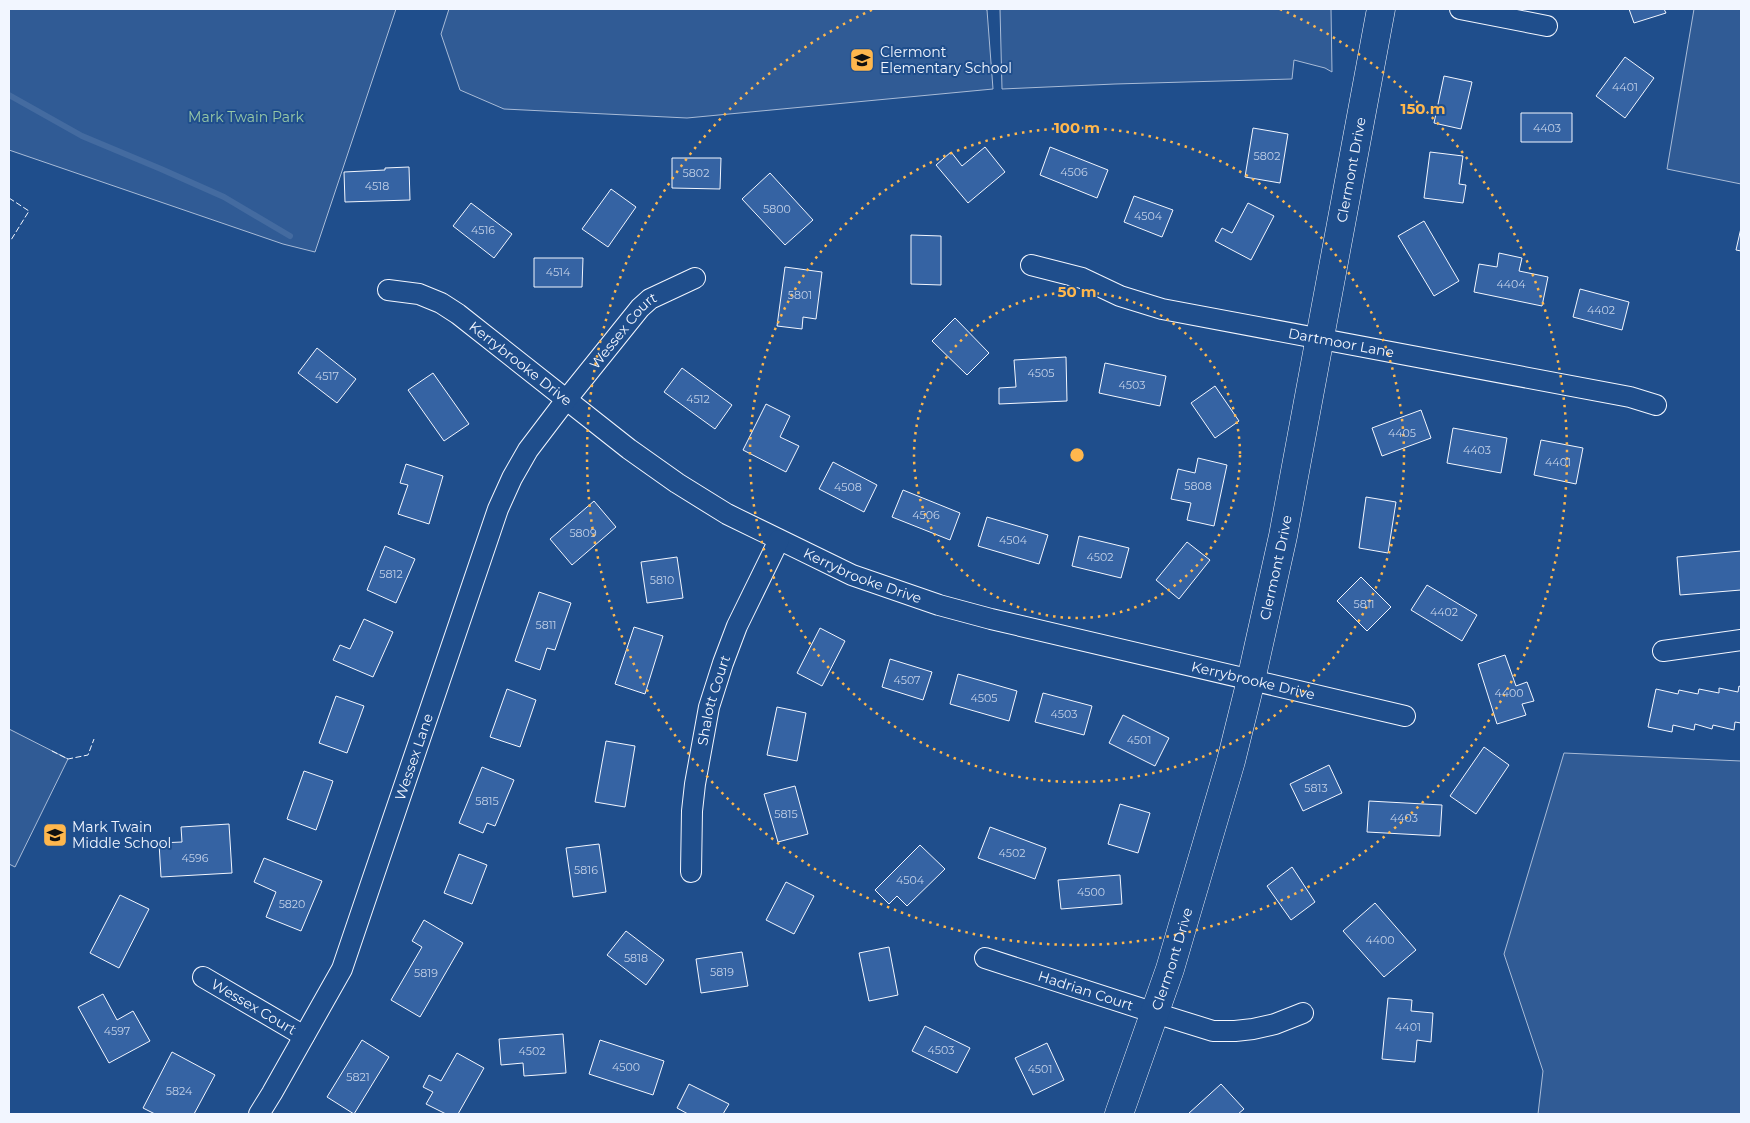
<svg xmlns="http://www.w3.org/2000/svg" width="1750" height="1123" viewBox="0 0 1750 1123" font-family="Montserrat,sans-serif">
<rect width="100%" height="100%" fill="#1f4e8c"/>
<!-- built -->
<path fill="#305b95" stroke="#a8bbd7" d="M9,9H396L315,252L283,244L9,150Z
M449,9H984L987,10L993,89L687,118L504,109L460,90L441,34Z
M1000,9H1331L1332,72L1325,68L1294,60L1292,79L1115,84L1002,89Z
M1694,9H1741V184L1667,169Z
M9,729L68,759L15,867L9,864Z
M1564,753L1741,761V1114H1538L1543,1071L1504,954Z"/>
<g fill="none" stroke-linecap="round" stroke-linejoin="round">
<!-- stream -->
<path stroke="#446ba0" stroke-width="6" d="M9,95L82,136L161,169L224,197L290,236"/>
</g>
<!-- building -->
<path fill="#3563a3" stroke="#f2f6ff" d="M1629,9H1664L1666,13L1634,23Z
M1625,57L1654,78L1625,118L1596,96Z
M1444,76L1472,82L1461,129L1434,123Z
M1521,113H1572V142H1521Z
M1253,128L1288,134L1280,183L1245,177Z
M985,147L1005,172L968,203L936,165L951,152L962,166Z
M1050,147L1108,170L1097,198L1040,175Z
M1430,152L1463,156L1459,184L1466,185L1463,203L1424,198Z
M672,158H721L720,189L672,188Z
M409,167L410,200L345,202L344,172L385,170V168Z
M770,173L813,220L785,245L742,199Z
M611,189L636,207L608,247L582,229Z
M1134,196L1173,210L1162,237L1124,222Z
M471,203L512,234L494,258L453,226Z
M1248,203L1274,216L1251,260L1215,241L1222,228L1232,233Z
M1424,221L1459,281L1434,296L1398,236Z
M1741,228V251L1736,250Z
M911,235L941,236V285L911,284Z
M1499,253L1522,258L1519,271L1548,277L1542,306L1474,292L1479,264L1497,267Z
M534,258H583L582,287H534Z
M785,267L822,272L816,319L803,317L802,329L777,326Z
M1580,289L1629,302L1622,330L1573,317Z
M955,318L989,353L967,375L932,341Z
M317,348L356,379L337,403L298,373Z
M1066,357L1067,401L999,404V388L1016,387L1014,360Z
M1105,363L1166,376L1160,406L1099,393Z
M682,368L732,405L715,429L664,392Z
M433,373L469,424L444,441L408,390Z
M1215,386L1239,421L1215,438L1191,403Z
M766,404L790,416L780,437L799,446L786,472L743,450Z
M1421,410L1431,438L1382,456L1372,428Z
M1453,428L1507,438L1501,473L1447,463Z
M1541,440L1583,448L1576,484L1534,475Z
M1198,458L1227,465L1214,526L1187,520L1191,503L1171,499L1178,469L1195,473Z
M833,462L877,485L864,512L819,489Z
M406,464L443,476L429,524L398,514L408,485L400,483Z
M903,490L960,513L950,540L892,517Z
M1366,497L1396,502L1388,553L1359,548Z
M594,501L616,527L572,565L550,539Z
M987,517L1048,535L1039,564L978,546Z
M1079,536L1129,548L1121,578L1072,566Z
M1187,542L1210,560L1179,599L1156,580Z
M385,546L415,559L396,603L367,590Z
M1741,551V590L1680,595L1677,557Z
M677,557L683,598L647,603L641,562Z
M1361,577L1391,607L1367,631L1337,601Z
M1427,585L1477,615L1462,641L1411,610Z
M539,592L571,603L555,650L547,648L540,670L515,661Z
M364,619L393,632L373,677L333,660L340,645L350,649Z
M634,627L663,636L645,694L615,684Z
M820,628L845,641L822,686L797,673Z
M1505,655L1516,686L1527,682L1534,701L1522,704L1526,715L1497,724L1478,664Z
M890,659L932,672L923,700L882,687Z
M958,674L1017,691L1009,721L950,704Z
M1739,686L1741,687V723L1735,722L1734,730L1713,725L1712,729L1695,724L1694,730L1673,725L1672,732L1648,727L1656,689L1678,694L1679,690L1698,694L1699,689L1719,693V688L1738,692Z
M507,689L536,700L520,747L490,737Z
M1043,693L1092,706L1084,735L1035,722Z
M336,696L364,706L347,753L319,743Z
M777,707L806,713L797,761L767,755Z
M1123,715L1169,738L1155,766L1109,743Z
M606,741L635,746L625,807L595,802Z
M1484,747L1509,765L1476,814L1450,796Z
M1329,765L1342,793L1303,811L1290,784Z
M482,767L514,780L495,826L487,823L483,833L459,823Z
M304,771L333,781L316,830L287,819Z
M795,786L808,834L778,842L764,794Z
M1369,801L1442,805L1440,836L1367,832Z
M1120,804L1150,813L1138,853L1108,844Z
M229,824L232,873L161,877L159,843L182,842L181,827Z
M990,827L1046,848L1035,879L978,858Z
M599,844L606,892L573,897L566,848Z
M920,845L945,869L907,906L897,896L889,904L875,890Z
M459,854L487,865L472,904L444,893Z
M264,858L322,881L301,931L266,917L276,892L254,882Z
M1292,867L1315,902L1291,920L1267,886Z
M1120,875L1122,904L1061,909L1058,880Z
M786,882L814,896L794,934L766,920Z
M120,895L149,909L119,968L90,953Z
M1375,903L1416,950L1384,977L1343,931Z
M424,920L463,943L420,1017L391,1000L422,947L412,941Z
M626,931L664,960L646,985L607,955Z
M889,947L898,995L869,1001L859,953Z
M742,952L748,986L701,993L696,959Z
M103,994L117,1020L133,1011L150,1041L109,1063L78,1007Z
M1388,998L1412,1000L1411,1011L1433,1013L1431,1042L1417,1040L1415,1062L1382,1059Z
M925,1026L970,1048L957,1073L912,1051Z
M563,1034L566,1073L524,1076L523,1063L501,1065L499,1039Z
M362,1040L389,1057L354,1114L327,1097Z
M600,1040L664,1061L653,1095L589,1074Z
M1047,1043L1064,1080L1033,1095L1015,1058Z
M172,1052L215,1075L194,1114H155L143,1108Z
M457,1053L484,1068L458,1114H446L426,1104L433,1092L423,1087L429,1075L441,1081Z
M689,1084L729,1104L723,1114H688L677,1108Z
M1221,1084L1244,1109L1238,1114H1188Z"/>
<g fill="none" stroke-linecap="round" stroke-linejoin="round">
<defs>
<g id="street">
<path d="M1460,9L1547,26"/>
<path id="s1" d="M1031,265L1082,278L1120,296L1162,309L1630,397L1656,405"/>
<path id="s2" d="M388,290L419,294L441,303L458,314L629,449L677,483L727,514L852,575L939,605L991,619L1405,716"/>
<path d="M1663,651L1741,640"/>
<path id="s3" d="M691,872L692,811L695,784L709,707L723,663L737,626L779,540"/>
<path id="s4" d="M985,958L1155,1013L1213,1031H1235L1253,1029L1275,1024L1303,1013"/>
<path id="s5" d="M203,977L304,1036"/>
<path id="s6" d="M259,1114L272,1093L342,969L498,509L512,478L528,450L566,400L640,308L650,299L695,278"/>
</g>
<g id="secondary">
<path id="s7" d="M1119,1114L1170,969L1231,761L1251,680L1283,536L1381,9"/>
</g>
</defs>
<!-- street casing -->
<use href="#street" stroke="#f2f6ff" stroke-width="22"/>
<!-- secondary casing -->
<use href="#secondary" stroke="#f2f6ff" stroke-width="29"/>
<!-- street -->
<use href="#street" stroke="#1f4e8c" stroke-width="20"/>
<!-- secondary -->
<use href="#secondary" stroke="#1f4e8c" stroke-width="28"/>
<!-- fence -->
<path stroke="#f2f6ff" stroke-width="1" stroke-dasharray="6 2.5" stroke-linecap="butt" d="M9,198L29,211L11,240L9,239
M52,751L68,759L88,755L94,739"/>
</g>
<!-- distance rings -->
<g fill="none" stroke="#ffb74d" stroke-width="2.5" stroke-dasharray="2.5 5">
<circle cx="1077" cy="455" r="163"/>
<circle cx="1077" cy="455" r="327"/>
<path d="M1280 9A490 490 0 1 1 874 9"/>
</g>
<!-- icons -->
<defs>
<symbol id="school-square" viewBox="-11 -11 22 22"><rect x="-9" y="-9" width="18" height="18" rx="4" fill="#ffb74d" stroke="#1f4e8c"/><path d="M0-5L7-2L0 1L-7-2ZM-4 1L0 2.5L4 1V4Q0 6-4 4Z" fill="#111"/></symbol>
</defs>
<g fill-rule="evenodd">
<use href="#school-square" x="848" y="46" width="28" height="28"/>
<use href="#school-square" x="41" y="821" width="28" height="28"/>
</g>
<g text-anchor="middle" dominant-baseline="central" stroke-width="4" stroke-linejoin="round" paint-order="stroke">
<!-- number labels -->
<g font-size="11" fill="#c3d1e8">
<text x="1625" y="87">4401</text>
<text x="1547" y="128">4403</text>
<text x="1267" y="156">5802</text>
<text x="1074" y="172">4506</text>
<text x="696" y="173">5802</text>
<text x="377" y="186">4518</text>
<text x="777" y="209">5800</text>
<text x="1148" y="216">4504</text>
<text x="483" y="230">4516</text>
<text x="558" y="272">4514</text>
<text x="1511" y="284">4404</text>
<text x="800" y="295">5801</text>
<text x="1601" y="310">4402</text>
<text x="1041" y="373">4505</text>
<text x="327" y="376">4517</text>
<text x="1132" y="385">4503</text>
<text x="698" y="399">4512</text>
<text x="1402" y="433">4405</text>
<text x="1477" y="450">4403</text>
<text x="1558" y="462">4401</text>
<text x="1198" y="486">5808</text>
<text x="848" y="487">4508</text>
<text x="926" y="515">4506</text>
<text x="583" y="533">5809</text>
<text x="1013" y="540">4504</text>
<text x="1100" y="557">4502</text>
<text x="391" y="574">5812</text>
<text x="662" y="580">5810</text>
<text x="1364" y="604">5811</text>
<text x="1444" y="612">4402</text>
<text x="546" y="625">5811</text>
<text x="907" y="680">4507</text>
<text x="1509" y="693">4400</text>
<text x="984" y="698">4505</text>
<text x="1064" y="714">4503</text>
<text x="1139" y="740">4501</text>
<text x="1316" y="788">5813</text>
<text x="487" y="801">5815</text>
<text x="786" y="814">5815</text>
<text x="1404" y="818">4403</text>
<text x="1012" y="853">4502</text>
<text x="195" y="858">4596</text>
<text x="586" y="870">5816</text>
<text x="910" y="880">4504</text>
<text x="1091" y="892">4500</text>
<text x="292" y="904">5820</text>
<text x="1380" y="940">4400</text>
<text x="636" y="958">5818</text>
<text x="722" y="972">5819</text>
<text x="426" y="973">5819</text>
<text x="1408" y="1027">4401</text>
<text x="117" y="1031">4597</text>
<text x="941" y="1050">4503</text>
<text x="532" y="1051">4502</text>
<text x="626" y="1067">4500</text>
<text x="1040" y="1069">4501</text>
<text x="358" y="1077">5821</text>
<text x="179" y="1091">5824</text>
</g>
<!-- poi labels -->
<g font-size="14" fill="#f2f6ff" stroke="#1f4e8c" text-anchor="start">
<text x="880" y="52">Clermont<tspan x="880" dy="16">Elementary School</tspan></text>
<text x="72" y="827">Mark Twain<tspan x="72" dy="16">Middle School</tspan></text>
</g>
<!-- park labels -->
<g font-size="14" fill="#97c8a6" stroke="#1f4e8c">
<text x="246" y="117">Mark Twain Park</text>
</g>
<!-- street labels -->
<g font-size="14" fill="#f2f6ff" stroke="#1f4e8c">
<text stroke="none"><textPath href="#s7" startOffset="974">Clermont Drive</textPath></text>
<text stroke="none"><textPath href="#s6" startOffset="872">Wessex Court</textPath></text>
<text stroke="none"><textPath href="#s1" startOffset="321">Dartmoor Lane</textPath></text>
<text stroke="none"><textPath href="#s2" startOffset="155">Kerrybrooke Drive</textPath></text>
<text stroke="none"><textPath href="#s7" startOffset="569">Clermont Drive</textPath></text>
<text stroke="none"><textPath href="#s2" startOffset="560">Kerrybrooke Drive</textPath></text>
<text stroke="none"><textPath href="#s2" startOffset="965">Kerrybrooke Drive</textPath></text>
<text stroke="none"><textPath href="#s3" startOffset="174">Shalott Court</textPath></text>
<text stroke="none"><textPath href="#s6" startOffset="391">Wessex Lane</textPath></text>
<text stroke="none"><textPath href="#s7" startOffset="164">Clermont Drive</textPath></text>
<text stroke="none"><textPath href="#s4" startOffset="106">Hadrian Court</textPath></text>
<text stroke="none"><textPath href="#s5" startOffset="59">Wessex Court</textPath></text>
</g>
</g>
<circle cx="1077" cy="455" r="8" fill="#ffb74d" stroke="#1f4e8c" stroke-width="2.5"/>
<g font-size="15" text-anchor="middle" font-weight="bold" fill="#ffb74d" stroke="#1f4e8c" stroke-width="4" stroke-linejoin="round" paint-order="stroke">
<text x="1423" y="114">150 m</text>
<text x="1077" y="133">100 m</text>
<text x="1077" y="297">50 m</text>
</g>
<!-- border -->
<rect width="1750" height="1123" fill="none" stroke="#f2f6ff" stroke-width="20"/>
</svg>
